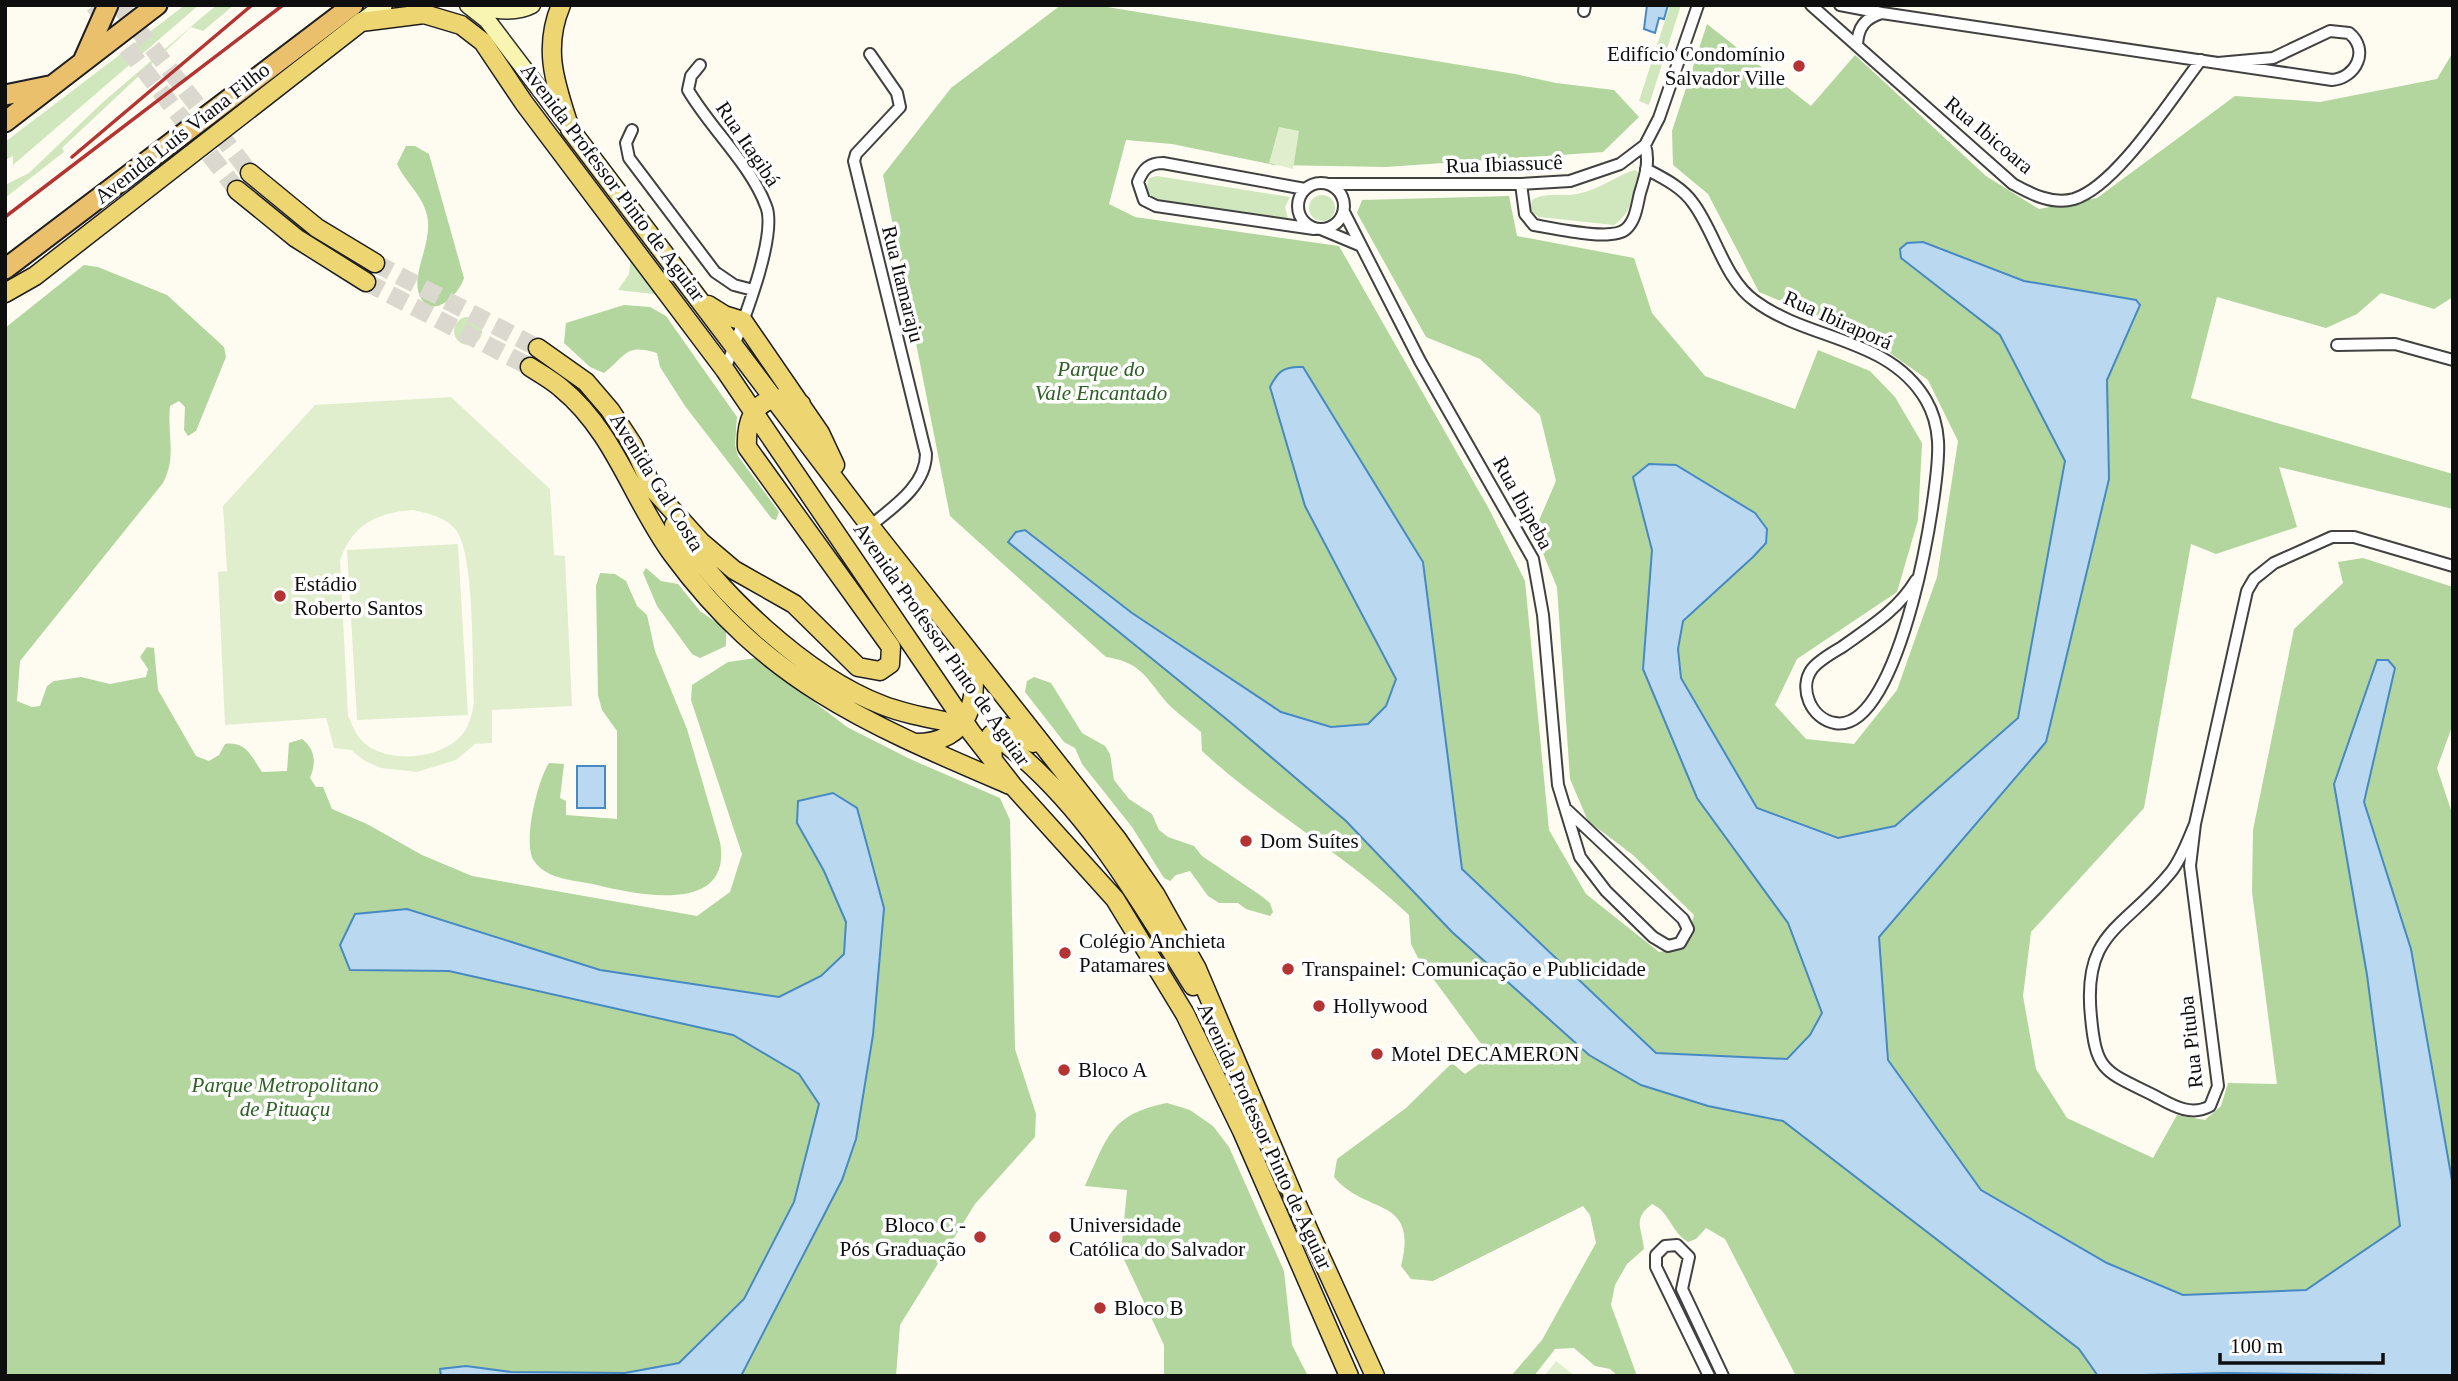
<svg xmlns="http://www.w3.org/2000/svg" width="2458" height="1381" viewBox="0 0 2458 1381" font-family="Georgia,serif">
<rect width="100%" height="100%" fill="#fefcf1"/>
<!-- green -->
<path fill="#d0e6bd" d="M185,5H199L13,165V156L5,160V142Z
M217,5H234L203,31L191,27L62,148L64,152L5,198V185L29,173L102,103L201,18Z
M1670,5H1681L1649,105L1639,101Z
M1635,170L1640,174C1636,193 1631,214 1614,225L1539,217L1530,210L1532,200C1546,192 1562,197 1577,194C1599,190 1615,176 1635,170Z
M1157,176L1290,197L1285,207L1288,219L1156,203C1147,195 1145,190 1149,178Z
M1309 208a13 13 0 1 1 26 0a13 13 0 1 1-26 0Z
M631,255L662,295L618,290L629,274Z
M454 331a14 14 0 1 1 28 0a14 14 0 1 1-28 0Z"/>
<!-- forest -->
<path fill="#b3d59e" d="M1061,5H1095L1515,74L1556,83L1614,90L1639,117L1603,152L1386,167L1274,165L1172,144L1126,140L1109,204L1135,217L1339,246L1489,509L1525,581L1549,830L1586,894L1659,952L1685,947L1694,915L1633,855L1588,821L1570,779L1557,587L1534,532L1556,481L1540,415L1480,359L1426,337L1357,213L1362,200L1509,196L1517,236L1634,258L1652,313L1705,376L1795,409L1818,350L1870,371L1895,397L1922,443L1918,520L1897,592L1797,659L1775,705L1806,739L1854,744L1897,690L1937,577L1958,441L1928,380L1866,336L1759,292L1708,194L1673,165L1672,131L1707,24L1811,106L1855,55L1986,176L2039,209L2097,198L2235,96L2320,102L2437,79L2453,52V297L2434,309L2381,293L2357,314L2326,328L2217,297L2191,398L2453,474V509L2279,467L2297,527L2216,554L2191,544L2144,808L2031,932L2023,996L2036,1069L2067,1118L2153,1158L2177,1115L2205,1120L2221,1106L2228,1083L2277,1084L2252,892L2253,830L2294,629L2343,583L2338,562L2363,558L2453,587V724L2437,768L2453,816V1186L2411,949L2364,802L2395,668L2334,784L2367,975L2400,1226L2306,1290L2183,1295L2107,1263L1981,1190L1888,1060L1879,937L2046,742L2109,479L2107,380L2140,305L2136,300L2024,281L1923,242L1900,249L1901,259L2000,335L2065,461L2019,718L1895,826L1838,838L1757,808L1681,678L1678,649L1682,621L1753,557L1633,477L1652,550L1643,669L1697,798L1788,923L1822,1013L1810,1035L1787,1059L1656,1053L1462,869L1423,562L1270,387L1305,506L1396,679L1386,706L1368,724L1331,727L1281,712L1132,613L1025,531L1008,542L1230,722L1346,821L1452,932L1589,1055L1641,1085L1708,1106L1783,1120L2079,1349L2098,1376H1796L1725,1239L1706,1228L1696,1239L1688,1242C1671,1232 1670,1212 1652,1204C1632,1219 1642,1228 1644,1249L1627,1264L1615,1285L1611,1305L1637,1376H1618L1610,1369L1595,1366L1574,1348L1555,1349L1534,1376H1511L1542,1340L1596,1243L1590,1215L1583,1206L1433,1281L1411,1279L1401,1266C1419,1195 1366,1216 1334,1177L1337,1159L1406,1108L1452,1063L1465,1074L1490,1056L1418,958L1411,944L1409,915C1345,854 1267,811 1202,751L1201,732C1189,721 1173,711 1163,698C1144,674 1138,662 1106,657L950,516L883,175L951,88Z
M406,146H415L429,154L464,278C460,292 436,319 422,300C407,278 434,244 427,215C422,194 405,182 397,164Z
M84,265L98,267L167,295L224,347L226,357L196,431L188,436L184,430L185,407L179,401L170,406C167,435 177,457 163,483L20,661L17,701L32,707L40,706L47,686L54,681L81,677L110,684L146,677L148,669L140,657L147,647L154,648L158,690L196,756L209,761L219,755L225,744C246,741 251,756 262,772L287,771L289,743L302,739C316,750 316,763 310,778L316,787H323L332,809L367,824L422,855L472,876L697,916L730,892L742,854L691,700L692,685L728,662L756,658L847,727L910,759L1000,798L1010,820L1015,1049L1036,1114L1035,1137L975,1204L900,1325L896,1376H5V328Z
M624,305L650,307L666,316L737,417L735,445L738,456L779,512L776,520L772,519L685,406L660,367L657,353C625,343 626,356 604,373L590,367L564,343L566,323Z
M646,568L661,581L678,584L700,611L726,629V646L700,658L692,654L657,606L643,573Z
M600,573L615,574L626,581L637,606L647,615L655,651L687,729L720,842C733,915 638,895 597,885C575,880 547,880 534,861C522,843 538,779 549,763L564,764L560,798L566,801V815L617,819V731L602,710L598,695L596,586Z
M1034,677L1051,683L1082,733L1105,746L1110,754L1114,780L1129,799L1152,814L1159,830L1168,837L1194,846L1202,856L1260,895L1270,903L1273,912L1270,916L1246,909L1238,903H1219L1208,896L1190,871L1176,875L1170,881L1164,878L1132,827L1082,764L1075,748L1064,742L1025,692L1027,681Z
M1167,1103L1190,1110L1213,1126L1229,1147L1284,1271L1292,1345L1308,1376H1164V1345L1121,1253L1127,1190L1085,1186C1107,1138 1110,1114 1167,1103Z"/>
<!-- pitch -->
<path fill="#e1eece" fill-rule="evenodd" d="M1279,127L1299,131L1293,169L1269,163Z
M451,397L550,489L554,555L565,556L572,706L492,710V743L475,744L456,760L417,772L381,768L365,761L351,750L334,748L326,718L225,725L218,572L227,571L223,506L315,405ZM412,510C427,513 446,517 456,530C475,555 472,665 474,702C472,715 469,727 460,737C437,761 379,765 358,736C354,730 351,722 348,716L340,560C352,525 376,513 412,510Z
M458,544L468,715L357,720L347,550Z
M1556,1361L1575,1376H1544Z"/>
<!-- water -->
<path fill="#bad9f1" stroke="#4789c2" stroke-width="2" d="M1647,5H1668L1664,19L1659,18L1655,33L1644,29Z
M1923,242L2024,281L2136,300L2140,305L2107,380L2109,479L2046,742L1879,937L1888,1060L1981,1190L2107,1263L2183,1295L2306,1290L2400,1226L2367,975L2334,784L2377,660H2388L2395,668L2364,802L2411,949L2453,1186V1376L2227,1373L2098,1376L2079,1349L1783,1121L1708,1106L1641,1085L1589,1055L1452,932L1346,821L1230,722L1008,542L1016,532L1025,530L1132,613L1281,712L1331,727L1368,724L1386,706L1396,679L1305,506L1270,387C1278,371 1284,366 1303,367L1423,562L1462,869L1656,1053L1787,1059L1810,1035L1822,1013L1788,923L1697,798L1643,669L1652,550L1633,477L1649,464L1676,465L1755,513L1767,529L1766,543L1753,557L1683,621L1678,649L1681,678L1757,808L1838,838L1895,826L2018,718L2065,461L2000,335L1901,258L1900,249L1907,243Z
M577,766H605V808H577Z
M833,793L857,808L884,908L873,1035L856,1139L842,1180L741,1376H441L440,1369L466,1366L511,1372L625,1373L679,1363L744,1299L794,1202L819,1104L799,1074L733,1035L449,971L350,970L340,945L355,914L407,909L600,970L779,997L821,976L844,954L846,922L824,871L797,823L798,801Z"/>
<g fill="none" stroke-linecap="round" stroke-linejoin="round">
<!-- primary-tunnel -->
<path stroke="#dad8cf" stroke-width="18" stroke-dasharray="18 9" stroke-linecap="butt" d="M94,5L237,190
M119,5L250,173
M375,263L538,348
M366,282L530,367"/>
<defs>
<path id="minor" d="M1811,5L2013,184C2031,194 2052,205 2074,199C2117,186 2172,97 2201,60
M1840,5L1882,13L2332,80C2356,78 2370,50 2349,33L2330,31L2273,58L2218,63
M1584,11L1585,5
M1857,45C1858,27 1865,18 1882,13
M870,54L897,93L900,107L856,154L854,161L926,454C926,486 892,508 870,526
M700,65L691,76L688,90C710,128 751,165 766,206C779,237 737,336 725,370
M632,130L626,143L629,158L715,272L734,285L753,290
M1646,169C1663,178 1682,187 1693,203C1715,232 1724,279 1755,301C1809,341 1889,337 1926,400C1933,412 1937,426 1938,441C1941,488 1900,735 1835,723C1811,719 1798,688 1812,669C1819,660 1832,653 1842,647C1870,627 1898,610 1916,580
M1298 206a23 23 0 1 1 46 0a23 23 0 1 1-46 0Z
M1328,184H1521L1570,181L1620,164L1645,145L1659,118L1698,5
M1521,184L1525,214L1534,225C1553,228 1612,242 1626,229C1636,220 1637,205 1640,193C1645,177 1650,162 1645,145
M1305,189L1163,163C1149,163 1143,169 1138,182L1144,200L1156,206L1314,229
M1344,212L1420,361L1533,559L1543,615L1558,785L1580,857L1606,891L1653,937L1668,946L1680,943L1688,929L1683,919L1565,808
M1323,230L1359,245
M2337,345L2395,344L2453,360
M2195,824C2188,840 2182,858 2171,872C2124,930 2082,931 2091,1017C2096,1071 2104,1071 2151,1094C2169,1103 2189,1118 2210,1106L2218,1086L2190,866L2195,824L2247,591L2254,579L2274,563L2332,537H2354L2453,566
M1709,1376L1656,1267V1255L1665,1246L1677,1245L1689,1257L1682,1289L1723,1376"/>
<path id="secondary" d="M468,5L487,20L566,124
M469,6C490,9 513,15 532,5
M361,22L384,5"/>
<path id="primary" d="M561,5C542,50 556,85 570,129L870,526L1117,839L1155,894L1197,969L1298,1207L1375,1376
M250,173L317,228L375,263
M237,190L296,238L366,282
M5,293L35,276L361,22L424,14L461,25L483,42L524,103L725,370L971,732L1013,786L1115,899L1185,1014L1242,1131L1349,1376
M708,305L724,315L743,321L820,433L835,465
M538,348L586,382L610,410L633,445L653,489L701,542L734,570L794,604L858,667L880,671L890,664L891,647L747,447C746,425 751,404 776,398L801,404
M530,367C541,374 552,380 561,388C615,432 633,501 673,555C767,683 870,725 1010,785
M674,525C717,592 806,676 882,705C902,713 923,717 944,721
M916,743C969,743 982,698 969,653
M1005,743C1086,806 1139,899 1193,986
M993,760L991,735L1001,726L1013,729L1033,743"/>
<path id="trunk" d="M84,59L108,5
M5,95L49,86
M5,122L157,5
M5,269L353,5"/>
</defs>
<!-- minor casing -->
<use href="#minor" stroke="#414141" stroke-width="14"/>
<!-- secondary casing -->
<use href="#secondary" stroke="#303030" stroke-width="19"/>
<!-- primary casing -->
<use href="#primary" stroke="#1f1f1f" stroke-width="21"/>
<!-- trunk casing -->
<use href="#trunk" stroke="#1f1f1f" stroke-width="23"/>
<!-- minor -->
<use href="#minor" stroke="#fff" stroke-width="10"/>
<!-- secondary -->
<use href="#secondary" stroke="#f8f5b2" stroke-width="16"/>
<!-- primary -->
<use href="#primary" stroke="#edd672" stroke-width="18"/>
<!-- trunk -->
<use href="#trunk" stroke="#eac06c" stroke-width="19"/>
<!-- rail -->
<path stroke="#b33432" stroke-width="3.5" d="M72,157L252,5
M5,217L283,5"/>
</g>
<!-- markers -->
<g fill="#b33432" stroke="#fff" stroke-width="2.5">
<circle cx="1799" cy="66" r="7"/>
<circle cx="280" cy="596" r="7"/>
<circle cx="1246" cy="841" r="7"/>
<circle cx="1065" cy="953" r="7"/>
<circle cx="1288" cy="969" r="7"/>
<circle cx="1319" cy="1006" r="7"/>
<circle cx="1377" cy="1054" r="7"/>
<circle cx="1064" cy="1070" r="7"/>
<circle cx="980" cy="1237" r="7"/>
<circle cx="1055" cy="1237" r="7"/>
<circle cx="1100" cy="1308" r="7"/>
</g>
<g text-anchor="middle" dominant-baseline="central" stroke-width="7" stroke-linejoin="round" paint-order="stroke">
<!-- poi labels -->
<g font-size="21" fill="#0e0e0e" stroke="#fff" text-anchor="start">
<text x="1785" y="54" text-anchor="end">Edifício Condomínio<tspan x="1785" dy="24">Salvador Ville</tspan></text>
<text x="294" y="584">Estádio<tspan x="294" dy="24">Roberto Santos</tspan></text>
<text x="1260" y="841">Dom Suítes</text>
<text x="1079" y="941">Colégio Anchieta<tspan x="1079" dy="24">Patamares</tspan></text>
<text x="1302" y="969">Transpainel: Comunicação e Publicidade</text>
<text x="1333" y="1006">Hollywood</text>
<text x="1391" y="1054">Motel DECAMERON</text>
<text x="1078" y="1070">Bloco A</text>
<text x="966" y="1225" text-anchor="end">Bloco C -<tspan x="966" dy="24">Pós Graduação</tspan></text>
<text x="1069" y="1225">Universidade<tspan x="1069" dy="24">Católica do Salvador</tspan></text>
<text x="1114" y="1308">Bloco B</text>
</g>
<!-- street labels -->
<g font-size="21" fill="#0e0e0e" stroke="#fff">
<text transform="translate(182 133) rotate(-38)">Avenida Luís Viana Filho</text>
<text transform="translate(1989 135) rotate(40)">Rua Ibicoara</text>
<text transform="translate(748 144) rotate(56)">Rua Itagibá</text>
<text transform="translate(1504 164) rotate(-2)">Rua Ibiassucê</text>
<text transform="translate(613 182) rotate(53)">Avenida Professor Pinto de Aguiar</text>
<text transform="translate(903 284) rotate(76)">Rua Itamaraju</text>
<text transform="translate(1838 320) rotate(24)">Rua Ibiraporá</text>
<text transform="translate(657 482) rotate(58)">Avenida Gal Costa</text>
<text transform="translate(1523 503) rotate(61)">Rua Ibipeba</text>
<text transform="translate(942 644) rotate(55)">Avenida Professor Pinto de Aguiar</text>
<text transform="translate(2191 1042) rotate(-96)">Rua Pituba</text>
<text transform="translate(1265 1136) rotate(65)">Avenida Professor Pinto de Aguiar</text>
</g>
<!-- park labels -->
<g font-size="21" font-style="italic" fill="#2d6124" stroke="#fff">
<text x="1101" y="369">Parque do<tspan x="1101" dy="24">Vale Encantado</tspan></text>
<text x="285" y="1085">Parque Metropolitano<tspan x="285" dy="24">de Pituaçu</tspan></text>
</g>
</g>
<!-- border -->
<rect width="2458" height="1381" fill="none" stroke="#0e0e0e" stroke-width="14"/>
<!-- scale -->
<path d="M2220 1353v10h163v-10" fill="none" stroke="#0e0e0e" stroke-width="3.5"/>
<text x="2230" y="1353" font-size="21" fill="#0e0e0e" stroke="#ffffff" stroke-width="5" paint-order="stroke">100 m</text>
</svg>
